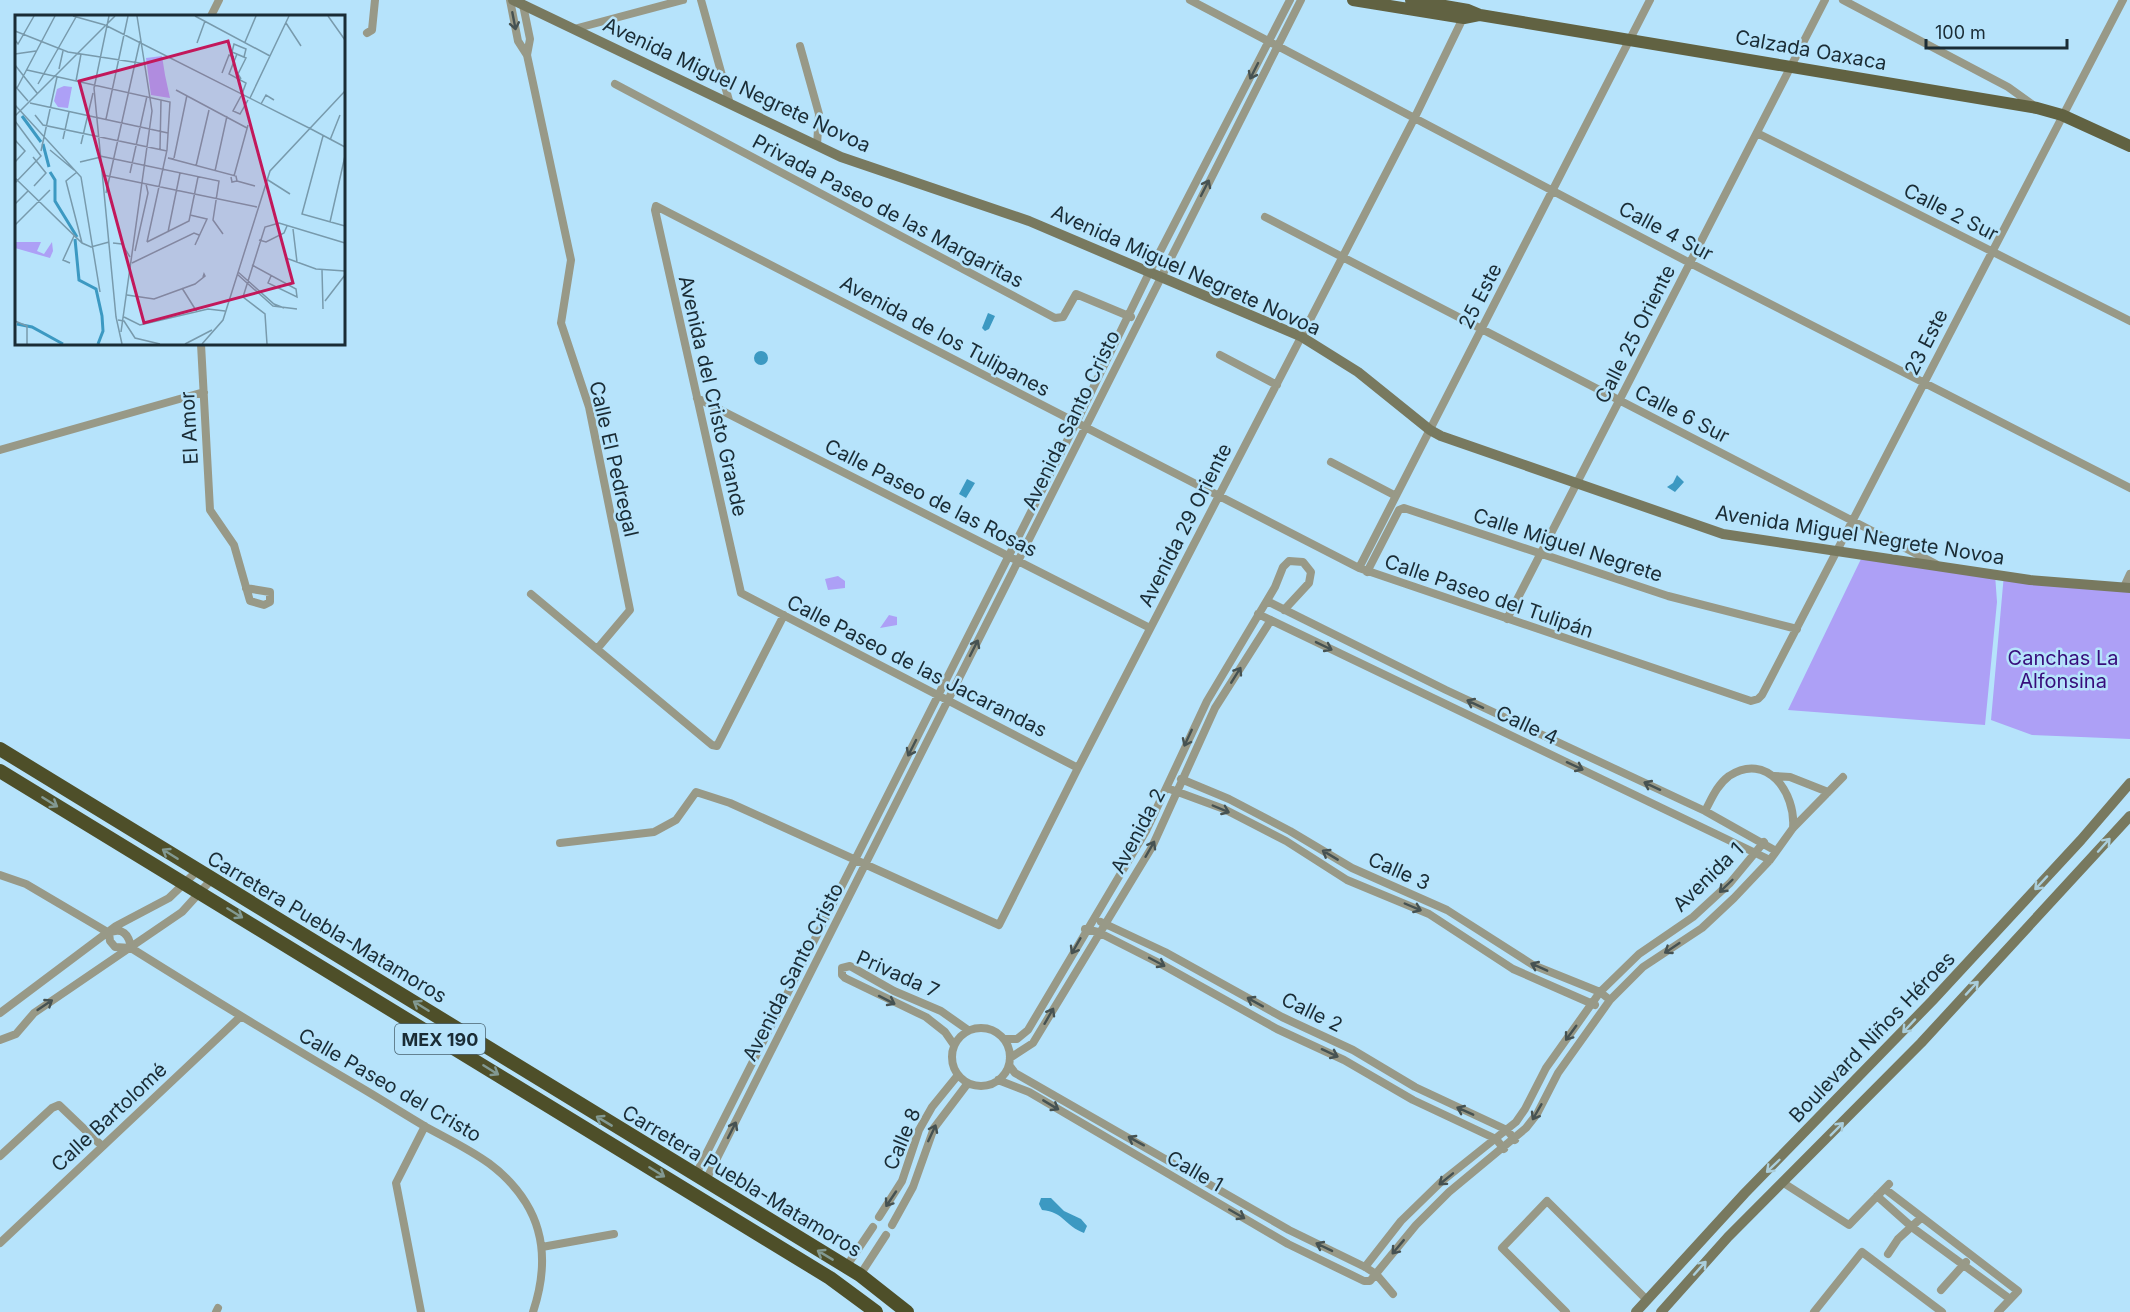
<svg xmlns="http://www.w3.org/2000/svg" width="2130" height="1312" viewBox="0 0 2130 1312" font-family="Inter,sans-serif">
<rect width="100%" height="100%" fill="#b6e3fb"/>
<!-- green -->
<path fill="#ada0f6" d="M1861,559L1995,574L1997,602L1985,725L1788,710Z
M2004,574L2130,590V739L2032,735L1991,720Z
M838,576L845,581V588L828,590L825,579Z
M889,615L897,617V625L880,628Z"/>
<!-- water -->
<path fill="#3c99c2" d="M988,313L995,316L989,329L985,331L982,328Z
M754 358a7 7 0 1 1 14 0a7 7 0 1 1-14 0Z
M1677,475L1684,482L1675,492L1667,487L1673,483Z
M967,479L975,483L966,498L959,494Z
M1041,1198H1051L1064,1211L1081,1219L1087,1226L1084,1233C1065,1226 1064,1212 1042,1210L1039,1204Z"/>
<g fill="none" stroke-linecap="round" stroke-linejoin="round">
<!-- street -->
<path stroke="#989987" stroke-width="8" d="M510,0L518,41L527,55L571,260L561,323L589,407L630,610L597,649
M701,0L730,104
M1190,0L1690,263L2130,488
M1843,0L2008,87L2033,105
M523,5L530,39L527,55
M211,16L219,0
M574,29L683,0
M367,33L372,30L375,0
M800,46L819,114L817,145
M615,84L1055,318L1063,317L1076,294L1131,317
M1757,133L2130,321
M1265,217L1936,564
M201,344L210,510L234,545L250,601L264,605L270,602V592L246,588
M1220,355L1277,385
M697,398L1150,628
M0,450L204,392
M1331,462L1396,496
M1359,568L1650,0
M1367,572L1399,510L1404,508L1668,596L1797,629
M2124,587L2130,574
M531,594L712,745L717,746L784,615
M1267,601L1446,690L1705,811L1776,851
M1258,614L1770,860
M1507,619L1825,0
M1078,768L741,593L655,210L656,206L1359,568L1751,701L1758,699L1762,695L2123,0
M1774,776L1790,777L1828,792
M1181,779L1229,799L1290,831L1352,868L1447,910L1533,965L1600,992L1610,1000
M1167,788L1224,809L1286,841L1347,880L1429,914L1513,969L1595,1005
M1705,811C1712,798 1717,785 1729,776C1767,751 1796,793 1793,828
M560,843L654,832L676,820L696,792L730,803L999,925L1078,768L1414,119L1464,16
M0,875L26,884L109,933C122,927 129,934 131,948
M1101,922L1165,952L1282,1017L1353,1050L1415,1087L1507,1130L1515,1140
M1085,929L1098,932L1161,964L1277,1029L1344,1060L1413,1100L1496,1139L1504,1149
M109,933L110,941L115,947L131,948C206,995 283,1042 360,1087C382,1100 404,1114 426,1127C466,1149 501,1163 526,1203C547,1237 545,1276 533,1312
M0,1013L116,926L169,898L197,871
M952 1057a29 29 0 1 1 58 0a29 29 0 1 1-58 0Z
M1004,1039H1017L1028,1030L1146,831L1207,701L1275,587L1283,567L1289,561L1303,562L1311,572L1309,583L1284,610
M0,1040L16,1034L34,1013L182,912L211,880
M954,1045L945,1032L926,1017L845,978L842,975V968L850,966L894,991L941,1011L968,1030
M1010,1058L1033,1043L1152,847L1215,708L1271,620
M1009,1065L1015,1073L1289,1230L1365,1267L1376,1274L1393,1294
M998,1080L1029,1092L1288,1244L1364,1281H1370L1416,1225L1449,1192L1526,1128L1537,1114L1558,1073L1610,1000L1643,967L1702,928L1734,898L1770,860L1793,828L1843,777
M0,1156L52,1108L59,1105L102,1146
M695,1176L1076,423L1149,273L1290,0
M705,1182L1301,0
M1782,1182L1849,1225L1889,1184
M1885,1189L2018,1291L1998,1312
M1877,1196L1913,1228L2010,1299
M879,1217L902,1181L919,1130L932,1107L958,1075
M892,1225L913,1187L934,1128L968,1083
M0,1243L240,1017
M542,1247L614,1234
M1888,1254L1898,1239L1921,1218
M846,1267L873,1227
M1365,1267L1401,1221L1441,1182L1516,1122L1525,1109L1546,1068L1600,992L1639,954L1693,917L1730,883L1764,842
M860,1275L886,1235
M1941,1290L1966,1262
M216,1312L218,1308
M421,1312L396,1183L425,1126
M1566,1312L1502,1248L1547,1201L1647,1300
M1814,1312L1862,1252L1942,1312"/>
<!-- secondary -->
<path stroke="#78795f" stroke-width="10" d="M513,0L841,157L1029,221L1302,337L1358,372L1430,430L1441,436L1723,534L2030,580L2130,588
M1636,1312L1745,1193L1932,1001L2081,840L2130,783
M1661,1312L1728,1237L1921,1043L2130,816"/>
<!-- primary -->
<path stroke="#616242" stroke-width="12" d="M1353,0L1464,18L1479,15
M1411,0L1468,10L1480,15L2037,108L2062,115L2130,146"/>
<!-- highway -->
<path stroke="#4e4f29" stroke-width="14" d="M0,749L860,1275L907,1312
M0,771L830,1278L876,1312"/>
</g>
<!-- one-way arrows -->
<defs><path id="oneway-shaft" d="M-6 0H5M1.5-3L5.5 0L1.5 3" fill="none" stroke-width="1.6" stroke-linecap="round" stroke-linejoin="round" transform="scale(1.5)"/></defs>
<g stroke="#465252">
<use href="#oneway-shaft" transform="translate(514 21) rotate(79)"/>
<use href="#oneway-shaft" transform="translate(1254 71) rotate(117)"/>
<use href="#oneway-shaft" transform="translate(1205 188) rotate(-63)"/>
<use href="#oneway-shaft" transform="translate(1324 646) rotate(26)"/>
<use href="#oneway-shaft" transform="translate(974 648) rotate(-63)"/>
<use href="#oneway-shaft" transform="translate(1236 675) rotate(-58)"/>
<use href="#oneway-shaft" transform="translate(1475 704) rotate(-155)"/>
<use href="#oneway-shaft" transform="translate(1188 738) rotate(115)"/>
<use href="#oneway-shaft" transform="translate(912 748) rotate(117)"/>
<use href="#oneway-shaft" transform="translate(1575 766) rotate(25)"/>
<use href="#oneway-shaft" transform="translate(1652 786) rotate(-155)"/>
<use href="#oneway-shaft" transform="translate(1221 809) rotate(23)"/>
<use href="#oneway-shaft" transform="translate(1150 849) rotate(-60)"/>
<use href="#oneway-shaft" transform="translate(1330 855) rotate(-149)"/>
<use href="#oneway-shaft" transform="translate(1726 886) rotate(136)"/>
<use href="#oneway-shaft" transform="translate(1413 907) rotate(23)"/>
<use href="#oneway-shaft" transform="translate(1076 946) rotate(120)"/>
<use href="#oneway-shaft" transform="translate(1672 948) rotate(146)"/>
<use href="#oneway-shaft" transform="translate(1157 962) rotate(28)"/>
<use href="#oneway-shaft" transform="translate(1539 967) rotate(-156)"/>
<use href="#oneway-shaft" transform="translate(887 1000) rotate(27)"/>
<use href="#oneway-shaft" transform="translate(1255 1002) rotate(-151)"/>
<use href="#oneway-shaft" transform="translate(45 1005) rotate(-34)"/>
<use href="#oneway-shaft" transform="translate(1049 1016) rotate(-60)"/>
<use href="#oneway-shaft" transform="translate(1571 1033) rotate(126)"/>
<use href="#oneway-shaft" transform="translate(1330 1053) rotate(25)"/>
<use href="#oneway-shaft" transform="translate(1051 1105) rotate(31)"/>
<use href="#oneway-shaft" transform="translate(1465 1111) rotate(-156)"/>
<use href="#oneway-shaft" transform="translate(1537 1112) rotate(120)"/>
<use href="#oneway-shaft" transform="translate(732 1130) rotate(-63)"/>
<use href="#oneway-shaft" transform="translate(932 1133) rotate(-65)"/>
<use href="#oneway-shaft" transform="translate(1136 1141) rotate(-151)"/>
<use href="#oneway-shaft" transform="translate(1446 1179) rotate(141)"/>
<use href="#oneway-shaft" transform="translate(891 1199) rotate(124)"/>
<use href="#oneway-shaft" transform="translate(1237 1214) rotate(30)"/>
<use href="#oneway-shaft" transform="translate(1324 1247) rotate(-154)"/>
<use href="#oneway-shaft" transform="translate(1398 1247) rotate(130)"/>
</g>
<g stroke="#829992">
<use href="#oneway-shaft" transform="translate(50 802) rotate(32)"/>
<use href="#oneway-shaft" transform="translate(170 854) rotate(-148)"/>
<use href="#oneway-shaft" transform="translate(235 913) rotate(32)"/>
<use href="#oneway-shaft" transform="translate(421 1006) rotate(-148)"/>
<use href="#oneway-shaft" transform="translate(491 1070) rotate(32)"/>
<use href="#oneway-shaft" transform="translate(604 1121) rotate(-149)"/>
<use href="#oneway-shaft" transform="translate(657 1172) rotate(32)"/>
<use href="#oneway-shaft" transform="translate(825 1255) rotate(-149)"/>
</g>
<g stroke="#aacedc">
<use href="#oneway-shaft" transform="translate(2104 845) rotate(-48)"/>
<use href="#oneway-shaft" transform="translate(2041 883) rotate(133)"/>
<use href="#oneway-shaft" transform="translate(1972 988) rotate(-47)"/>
<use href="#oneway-shaft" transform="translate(1909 1026) rotate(133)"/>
<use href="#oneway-shaft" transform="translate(1837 1129) rotate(-45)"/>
<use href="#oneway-shaft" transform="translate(1773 1166) rotate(136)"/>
<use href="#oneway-shaft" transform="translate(1700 1268) rotate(-48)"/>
</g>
<g text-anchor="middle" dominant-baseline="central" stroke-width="5" stroke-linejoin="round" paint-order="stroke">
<!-- shield labels -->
<rect fill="#b6e3fb" stroke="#496370" stroke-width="1.5" x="395" y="1024" width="90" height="30" rx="4.5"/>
<g font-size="18" font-weight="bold" fill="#1a2c35">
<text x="440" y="1039">MEX 190</text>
</g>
<!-- street labels -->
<g font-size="20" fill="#1a2c35" stroke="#b6e3fb">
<text transform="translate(1811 50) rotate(10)">Calzada Oaxaca</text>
<text transform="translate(737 85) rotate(25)">Avenida Miguel Negrete Novoa</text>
<text transform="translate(888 211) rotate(28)">Privada Paseo de las Margaritas</text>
<text transform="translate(1951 212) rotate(27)">Calle 2 Sur</text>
<text transform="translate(1666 231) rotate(28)">Calle 4 Sur</text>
<text transform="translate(1186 270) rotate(24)">Avenida Miguel Negrete Novoa</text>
<text transform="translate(1480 296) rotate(-63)">25 Este</text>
<text transform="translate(1635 334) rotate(-63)">Calle 25 Oriente</text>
<text transform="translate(945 336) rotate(28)">Avenida de los Tulipanes</text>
<text transform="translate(1926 342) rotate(-63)">23 Este</text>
<text transform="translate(713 396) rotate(77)">Avenida del Cristo Grande</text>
<text transform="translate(1682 414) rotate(27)">Calle 6 Sur</text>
<text transform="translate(1071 420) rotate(-64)">Avenida Santo Cristo</text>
<text transform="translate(189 428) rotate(-93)">El Amor</text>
<text transform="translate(614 459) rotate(77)">Calle El Pedregal</text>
<text transform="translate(931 498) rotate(27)">Calle Paseo de las Rosas</text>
<text transform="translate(1185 525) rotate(-63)">Avenida 29 Oriente</text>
<text transform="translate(1860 535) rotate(9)">Avenida Miguel Negrete Novoa</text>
<text transform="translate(1568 545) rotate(18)">Calle Miguel Negrete</text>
<text transform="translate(1489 596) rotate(19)">Calle Paseo del Tulipán</text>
<text transform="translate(917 666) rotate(27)">Calle Paseo de las Jacarandas</text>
<text transform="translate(1527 725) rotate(25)">Calle 4</text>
<text transform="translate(1138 831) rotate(-62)">Avenida 2</text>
<text transform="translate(1399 871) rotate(24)">Calle 3</text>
<text transform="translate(1708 877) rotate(-44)">Avenida 1</text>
<text transform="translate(327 927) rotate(31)">Carretera Puebla-Matamoros</text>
<text transform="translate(793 972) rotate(-63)">Avenida Santo Cristo</text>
<text transform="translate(898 974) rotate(24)">Privada 7</text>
<text transform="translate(1312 1012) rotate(26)">Calle 2</text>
<text transform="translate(1872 1037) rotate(-46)">Boulevard Niños Héroes</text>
<text transform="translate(390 1085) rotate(30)">Calle Paseo del Cristo</text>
<text transform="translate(109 1117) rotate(-43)">Calle Bartolomé</text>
<text transform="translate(902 1139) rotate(-67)">Calle 8</text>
<text transform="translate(1195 1171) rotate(30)">Calle 1</text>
<text transform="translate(742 1181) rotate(31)">Carretera Puebla-Matamoros</text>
</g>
<!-- park labels -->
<g font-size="20" fill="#370d7b" stroke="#b6e3fb">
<text x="2063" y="658">Canchas La<tspan x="2063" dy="23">Alfonsina</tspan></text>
</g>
</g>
<!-- overview -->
<g transform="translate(15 15)">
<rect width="330" height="330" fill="#b6e3fb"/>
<path d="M147,41L150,60L155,83L136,80L131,43ZM49,71L57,72L53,93L43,92L39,86L42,74ZM0,227H26L22,236L29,239L37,227L38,236L35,243L0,233Z" fill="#ada0f6"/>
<path fill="none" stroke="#3c99c2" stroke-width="3" d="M7,101L26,127M28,129L34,152M35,157L40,165V186L62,222M60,224L64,265L81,274L87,301L88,316L83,329M2,309L17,312L48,329"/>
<path fill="none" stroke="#789aac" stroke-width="1.5" d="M58,1L90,10M94,1L79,73L101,302L107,329M180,1L255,41M313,1L330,25M271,8L286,31M92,11L296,114M0,16L53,37L131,49M0,25L3,29L19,1M230,27L241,1M182,28L190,6M0,39L21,36M222,39L214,59L231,68L227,79M0,50L22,78M44,54L48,36M12,55L155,87L152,135L132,227M207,58L214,40L219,42M226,64L223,59L231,43L217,37L219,29L231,34L229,42M61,66L66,39M23,69L61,2M0,71L13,86M2,73L40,1M161,75L232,113M226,81L218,96L225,99L233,85M235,83L274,1M15,88L153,118M246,89L251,80L259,85M0,90L66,162L85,277M20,100L28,110L152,136M0,101L100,1M91,104L113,1M0,106L26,141L0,168M296,114L330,132M308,121L287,199L330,211M48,124L54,97M0,125L10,136L0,147M315,125L325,100M66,129L78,78M145,134L146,85M35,135L59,155M26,136L42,62M85,141L204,166L198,205L208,219M18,142L31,158L19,171M159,143L172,80M159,144L153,143L221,161L222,166L217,167L216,162M65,147L86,142M181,151L194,95M200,156L212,101M62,157L51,166L67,228M115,158L132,81M88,160L242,192M219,161L233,110M0,163L67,228L76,232L94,227M253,165L275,179M222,166L240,171M91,178L125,26M0,189L13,176M175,200L192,204L180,230M315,207L330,141M0,210L35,175M278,214L282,247M153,217L165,158M244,225L251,227L269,218L272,211M132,227L174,206L183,162M98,228L107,229L115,242M120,236L133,178L131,169M271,243L301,254L330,256M55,248L48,245L59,221M117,248L179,218L184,220M237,250L281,274L282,282L253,268L256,261M307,255L308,294M223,257L259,289L269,293M222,259L258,291L282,294M167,273L182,297M112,280L139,284L180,269L190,261L189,259L188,262M310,286L330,260M109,302L125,310L193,294L210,296M103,305L109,306L120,323L145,329M0,306L12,311V329M106,317L137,96L122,1M170,329L197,315M187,329L208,305L255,156L330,76M252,329L250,299L228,282L250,212L264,208L330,228"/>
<path fill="#c2185b" fill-opacity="0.15" stroke="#c2185b" stroke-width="3" d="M213,26L278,268L129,308L64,66Z"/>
<rect width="330" height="330" fill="none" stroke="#1a2c35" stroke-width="3"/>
</g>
<!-- scale -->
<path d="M1926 39v9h141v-9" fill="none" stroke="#1a2c35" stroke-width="3"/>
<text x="1935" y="39" font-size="18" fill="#1a2c35" stroke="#b6e3fb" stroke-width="4.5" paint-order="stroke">100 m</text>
</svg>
